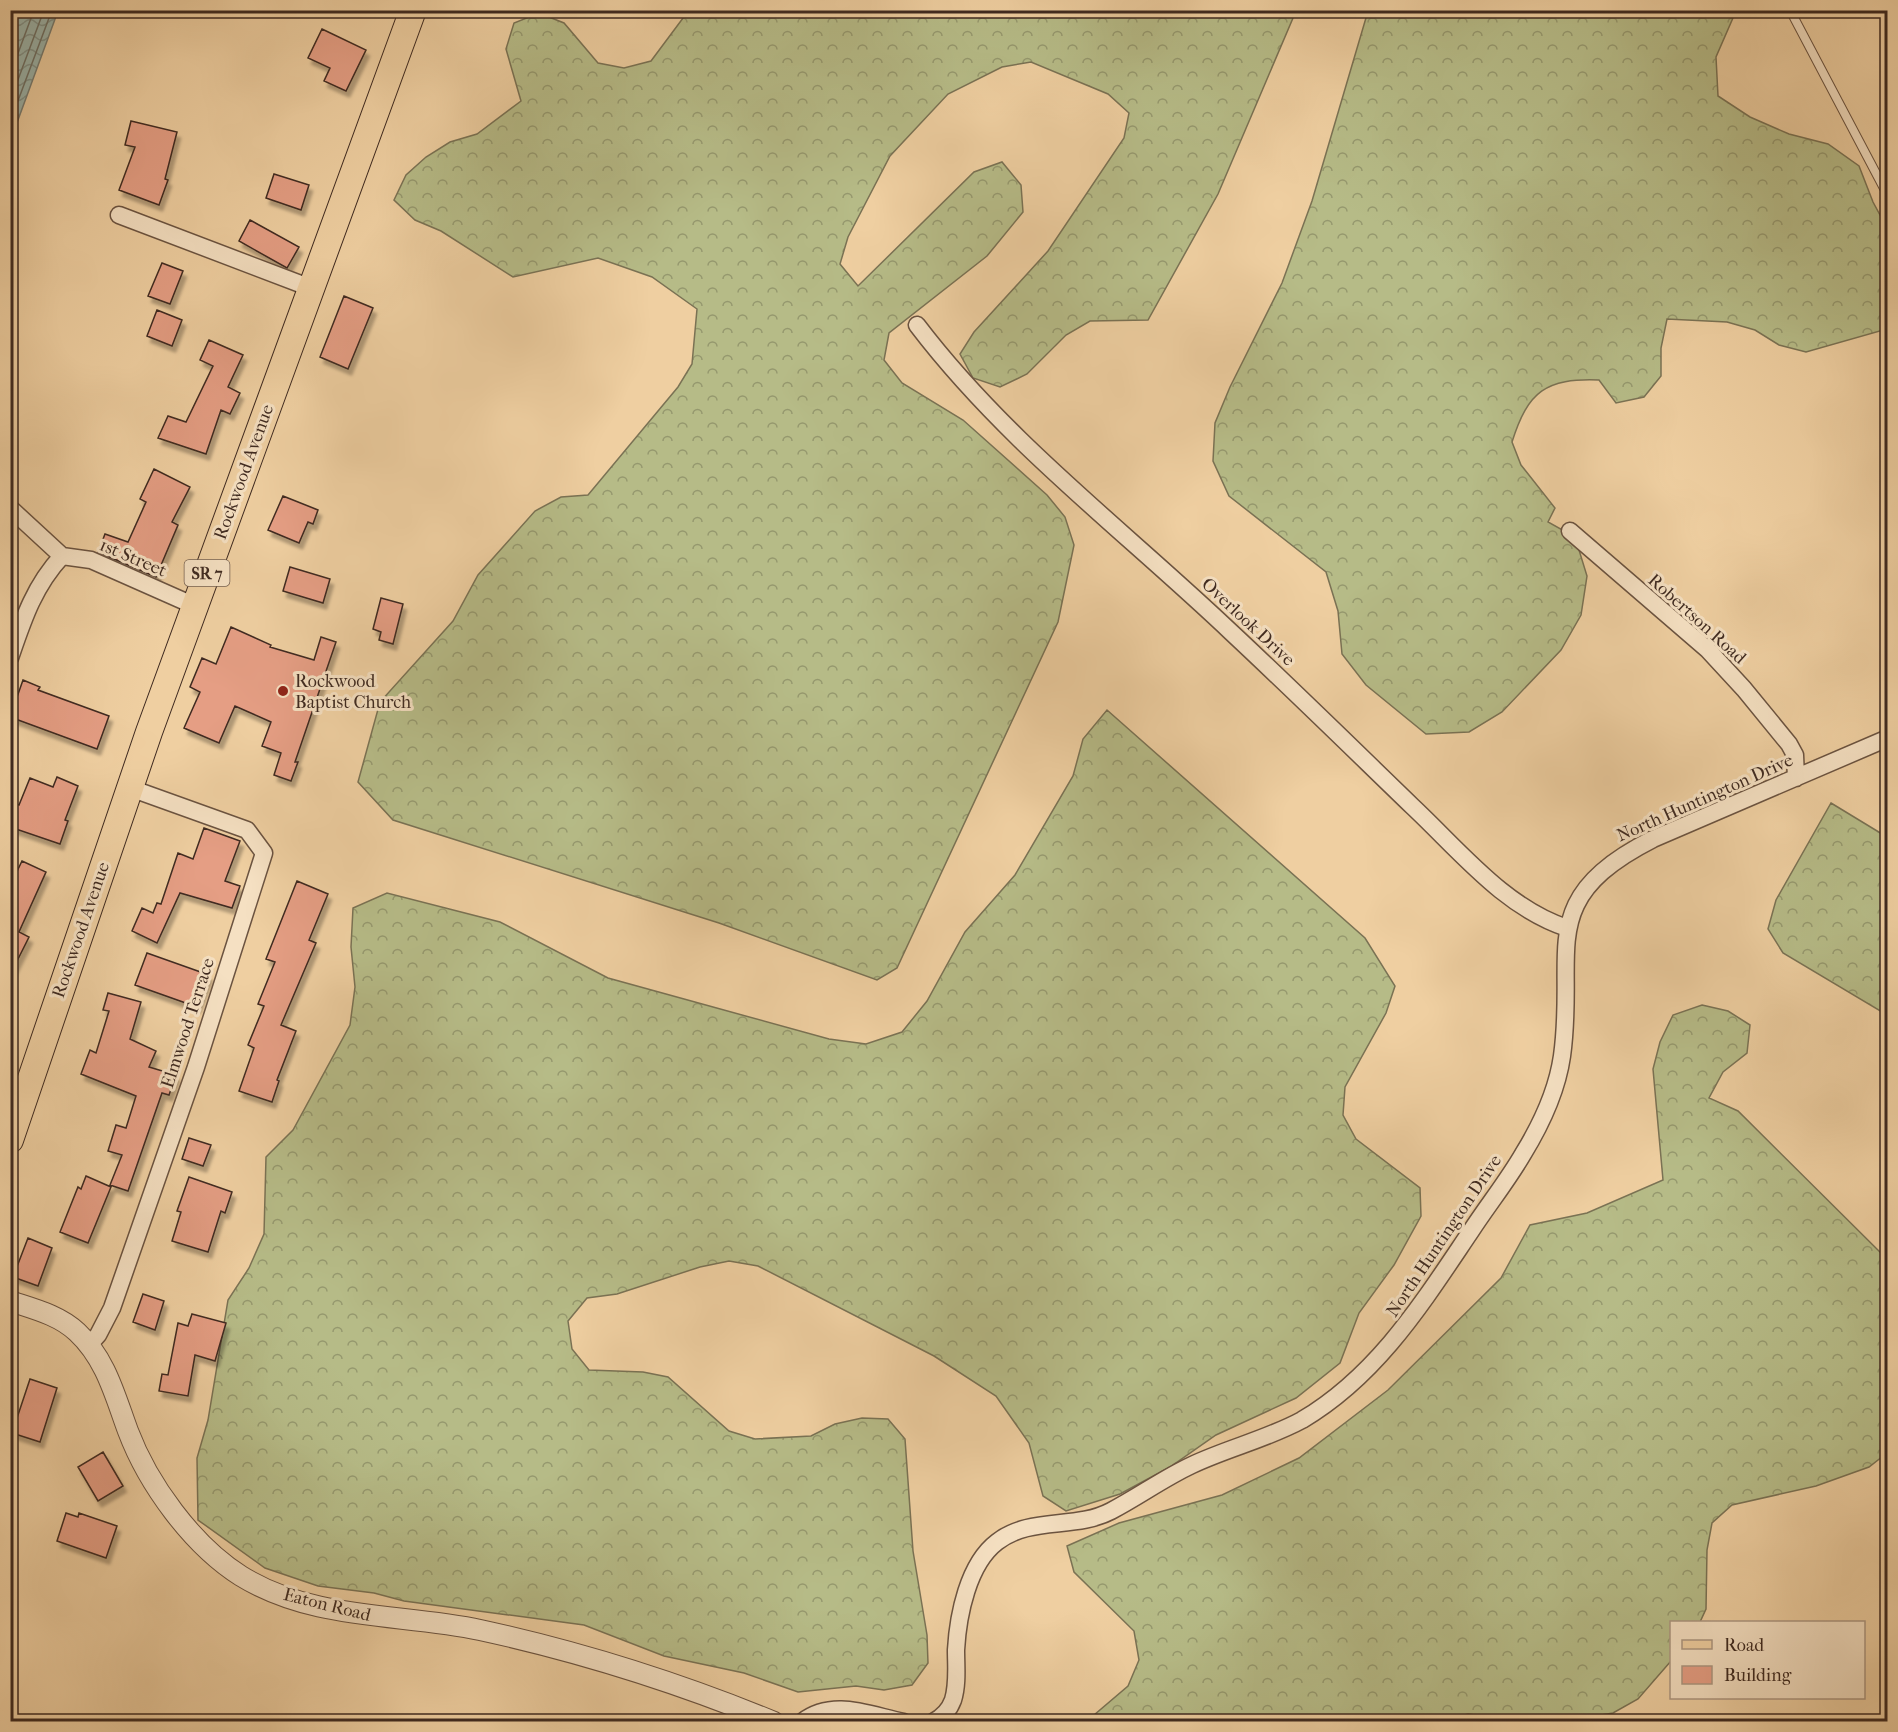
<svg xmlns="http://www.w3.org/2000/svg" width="1898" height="1732" viewBox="0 0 1898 1732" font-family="'IM FELL French Canon',serif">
<defs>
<pattern id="forest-crowns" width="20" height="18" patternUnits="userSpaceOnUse" patternTransform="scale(1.5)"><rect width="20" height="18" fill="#b6bb87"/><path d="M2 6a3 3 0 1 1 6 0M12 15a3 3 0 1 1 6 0" fill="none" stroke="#95986e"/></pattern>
<pattern id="water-waves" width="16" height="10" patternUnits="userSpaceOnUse" patternTransform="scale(1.5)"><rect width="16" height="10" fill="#9bb5ac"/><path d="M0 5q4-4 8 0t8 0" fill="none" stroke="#80938c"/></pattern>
<filter id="shadow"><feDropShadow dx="3.5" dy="6" stdDeviation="1.5" flood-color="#0004"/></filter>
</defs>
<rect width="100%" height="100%" fill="#efcfa1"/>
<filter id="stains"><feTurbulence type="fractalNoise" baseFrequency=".00333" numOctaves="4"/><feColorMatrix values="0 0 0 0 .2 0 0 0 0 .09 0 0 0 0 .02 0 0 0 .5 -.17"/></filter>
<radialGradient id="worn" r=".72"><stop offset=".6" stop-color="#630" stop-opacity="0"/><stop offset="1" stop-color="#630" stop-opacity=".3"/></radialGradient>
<!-- forest -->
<path fill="url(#forest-crowns)" stroke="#7a7254" stroke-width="1.5" d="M689,10L1296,11L1218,194L1148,320L1090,321L1066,335L1027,374L1000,387L973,378L960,354L974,332L1048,251L1124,138L1129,113L1108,94L1031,62L1002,67L948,94L890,156L848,237L840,264L858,286L974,172L1002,162L1021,185L1023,212L987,256L889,333L884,360L902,383L963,420L1047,495L1065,517L1074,545L1058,622L897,968L877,980L719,923L393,820L358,782L380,702L453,621L478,575L535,511L561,497L588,495L678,387L692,364L697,309L652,277L598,258L513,277L441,231L415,220L394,200L406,175L426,157L450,142L477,134L521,101L506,49L514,23L539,13L564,23L598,63L624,68L651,61Z
M1368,11H1736L1716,57L1718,96L1750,117L1789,134L1828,144L1859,166L1873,202L1887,228V329L1806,352L1779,345L1755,330L1727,322L1667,319L1661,348V376L1644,397L1616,403L1599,380C1546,378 1528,391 1512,442L1521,465L1555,508L1548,522L1575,537L1587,576L1581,615L1561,650L1502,712L1469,732L1426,734L1366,685L1342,654L1338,611L1326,572L1229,496L1213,461L1215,423L1230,387L1282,283L1312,201Z
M1107,710L1365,938L1395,986L1386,1013L1345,1087L1343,1115L1356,1139L1420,1188L1421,1216L1394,1265L1359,1313L1340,1363L1296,1398L1216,1435L1170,1467L1120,1494L1066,1511L1043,1496L1029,1443L996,1396L934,1356L758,1266L729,1261L700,1267L617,1294L587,1298L568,1321L572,1349L589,1370L643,1372L668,1377L729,1431L755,1439L811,1436L835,1424L862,1418L888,1419L905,1439L913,1551L927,1635L928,1663L912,1685L884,1690L856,1686L798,1692L744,1673L664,1656L584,1625L404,1601L374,1593L318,1586L265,1568L198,1520L197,1458L208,1420L228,1300L249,1268L264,1234L266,1157L293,1130L350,1025L355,987L351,947L353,908L387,893L500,922L608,978L829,1039L866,1044L902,1032L927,1001L965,932L1015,875L1073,776L1083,739Z
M1831,803L1887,837V1015L1783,953L1768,929L1776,900Z
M1702,1005L1728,1011L1750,1025L1747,1053L1723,1072L1709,1098L1738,1111L1887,1259V1453L1869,1467L1816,1486L1732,1505L1712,1523L1707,1550L1706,1609L1700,1622H1672L1671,1661L1638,1699L1613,1713L1561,1722L1519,1721L1468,1714L1437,1722L1087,1721L1128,1686L1139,1660L1134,1631L1074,1572L1067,1546L1119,1523L1222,1495L1299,1458L1388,1390L1501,1278L1530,1225L1587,1213L1663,1180L1653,1069L1660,1042L1673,1015Z"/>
<!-- water -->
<path fill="url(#water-waves)" stroke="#767d74" stroke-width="1.5" d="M11,10L58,11L11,139L10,11Z"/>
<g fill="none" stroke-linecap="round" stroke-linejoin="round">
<!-- shore -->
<path stroke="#6d7066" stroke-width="1.5" d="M10,75L34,10
M10,101L44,10
M10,122L52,10"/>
</g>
<!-- building -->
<path fill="#e59e84" stroke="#3f2a20" stroke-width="1.5" filter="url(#shadow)" d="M322,29L366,50L346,91L324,81L330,68L308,58Z
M131,121L177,132L165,179L168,180L159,205L119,190L135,147L125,145Z
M274,174L309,185L301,210L266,198Z
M250,220L299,247L287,268L239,241Z
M162,263L183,271L170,304L148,296Z
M344,296L373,308L348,369L320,357Z
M157,310L182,320L172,346L147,336Z
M209,340L243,355L228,387L240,393L230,414L221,410L206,454L158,438L168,416L186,422L213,366L200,360Z
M154,469L190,487L172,522L178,525L156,577L98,552L105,534L128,542L146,502L140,499Z
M283,496L318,510L313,524L308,522L299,543L268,530Z
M290,567L330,579L323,603L283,591Z
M381,598L403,604L393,644L379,640L381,632L373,629Z
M231,627L271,645L270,647L314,660L321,637L336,642L295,762H298L291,781L274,775L281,753L262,746L271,722L235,706L219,743L184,728L200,692L190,687L202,658L216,664Z
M23,680L40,687L38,690L109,716L97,749L10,717Z
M57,777L78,786L65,820L68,821L60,844L10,827V801L19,805L30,778L53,787Z
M204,828L240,841L225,881L240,886L232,908L180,893L157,943L132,931L142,908L153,913L157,903L161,904L178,853L193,859Z
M22,861L46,872L19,932L29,937L10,975V886Z
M297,881L328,894L309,940L316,943L281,1025L296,1031L277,1080L279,1081L272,1102L239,1091L254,1048L248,1045L264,1006L258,1004L275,962L266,959Z
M147,953L209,975L197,1007L135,985Z
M108,993L141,1002L130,1039L156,1051L149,1067L176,1075L169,1095L162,1093L128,1191L110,1185L122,1155L108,1151L116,1125L126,1128L136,1096L81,1074L90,1050L96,1053L109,1011L103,1010Z
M189,1138L211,1145L203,1166L182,1159Z
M86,1176L111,1187L88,1243L60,1232L78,1187L81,1189Z
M189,1177L232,1192L225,1213L221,1211L208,1252L172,1241L181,1212L177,1211Z
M28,1238L52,1248L38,1286L13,1277Z
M143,1294L164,1301L155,1330L133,1322Z
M192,1314L226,1323L215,1361L195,1355L188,1396L159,1391L162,1374L168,1375L178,1323L188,1326Z
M30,1379L57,1388L40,1442L12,1433Z
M103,1452L123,1486L98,1501L78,1467Z
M66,1513L78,1517L79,1513L117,1526L106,1558L57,1541Z"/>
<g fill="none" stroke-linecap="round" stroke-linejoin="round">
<defs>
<path id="service" d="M1790,10L1888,196"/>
<path id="minor" d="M119,215L311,288
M917,325C1006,442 1126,532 1232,633C1293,690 1352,748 1412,806C1459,850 1505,908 1567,928
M10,508L62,556
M1570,531L1708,650L1744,689L1789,744L1795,755L1796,778
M10,658C23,620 34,586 62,556L91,560L195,606
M89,1345L98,1335L112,1308L196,1067L264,853L247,830L130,788
M802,1722C833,1698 869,1715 904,1722
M933,1722C943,1717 949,1711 953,1700C958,1684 956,1666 956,1650C958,1615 968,1564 997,1542C1030,1516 1075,1530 1111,1511C1138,1497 1164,1478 1192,1465C1228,1448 1267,1439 1302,1420C1378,1375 1423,1302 1471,1231C1488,1205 1508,1180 1523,1154C1542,1123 1557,1091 1562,1056C1577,949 1533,900 1653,839L1888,738"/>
<path id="tertiary" d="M10,1301C34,1309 59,1315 77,1332C106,1359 115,1396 128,1431C148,1484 192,1545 241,1576C314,1621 400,1613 480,1630C581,1652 679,1683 774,1722"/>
<path id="primary" d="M10,1140L149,732L413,10"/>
</defs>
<!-- service casing -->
<use href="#service" stroke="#6b5340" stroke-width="10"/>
<!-- minor casing -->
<use href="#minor" stroke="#6b5340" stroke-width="19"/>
<!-- tertiary casing -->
<use href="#tertiary" stroke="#6b5340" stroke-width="22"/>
<!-- primary casing -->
<use href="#primary" stroke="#3f2a20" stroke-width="28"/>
<!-- service -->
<use href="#service" stroke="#f5e0c2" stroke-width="8"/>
<!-- minor -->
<use href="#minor" stroke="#f5e0c2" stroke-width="16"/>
<!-- tertiary -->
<use href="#tertiary" stroke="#f5e0c2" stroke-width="20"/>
<!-- primary -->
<use href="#primary" stroke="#efcfa1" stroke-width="26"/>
</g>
<!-- markers -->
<circle fill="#8f2418" stroke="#f5e0c2" stroke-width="2" cx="283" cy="691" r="6"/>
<g text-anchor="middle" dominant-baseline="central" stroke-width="6" stroke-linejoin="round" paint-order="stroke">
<!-- shield labels -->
<rect fill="#f5e0c2" stroke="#766151" stroke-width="1.5" x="184.5" y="560" width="45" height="26" rx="4.5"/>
<g font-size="16" font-weight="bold" fill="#3f2a20">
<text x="207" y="573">SR 7</text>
</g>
<!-- street labels -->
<g font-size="18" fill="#3f2a20" stroke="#f5e0c2">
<text transform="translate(244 472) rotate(-70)">Rockwood Avenue</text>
<text transform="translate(133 558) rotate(23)">1st Street</text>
<text transform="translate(1697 619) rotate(42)">Robertson Road</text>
<text transform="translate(1248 622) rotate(43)">Overlook Drive</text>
<text transform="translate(1705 798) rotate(-24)">North Huntington Drive</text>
<text transform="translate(81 930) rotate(-71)">Rockwood Avenue</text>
<text transform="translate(188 1023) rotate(-72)">Elmwood Terrace</text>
<text transform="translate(1444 1236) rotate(-56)">North Huntington Drive</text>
<text transform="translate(327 1605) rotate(14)">Eaton Road</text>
</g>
<!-- poi labels -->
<g font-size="18" fill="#3f2a20" stroke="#f5e0c2" text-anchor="start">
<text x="295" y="681">Rockwood<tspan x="295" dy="21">Baptist Church</tspan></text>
</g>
</g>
<!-- margin -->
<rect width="1898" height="1732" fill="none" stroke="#efcfa1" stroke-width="36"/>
<rect x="12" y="12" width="1874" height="1708" fill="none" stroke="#3f2a20" stroke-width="3"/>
<rect x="18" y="18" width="1862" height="1696" fill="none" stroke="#3f2a20" stroke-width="1.5"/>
<!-- legend -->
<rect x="1670" y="1621" width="195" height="78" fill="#f5e0c2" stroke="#ac9781" stroke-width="1.5"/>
<rect x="1682" y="1640" width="30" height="9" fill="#efcfa1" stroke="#ac9781" stroke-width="1.5"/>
<text x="1724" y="1651" font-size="18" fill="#3f2a20">Road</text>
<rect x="1682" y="1666" width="30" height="18" fill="#e59e84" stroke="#ac9781" stroke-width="1.5"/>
<text x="1724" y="1681" font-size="18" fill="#3f2a20">Building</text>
<rect width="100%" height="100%" filter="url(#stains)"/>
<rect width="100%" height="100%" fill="url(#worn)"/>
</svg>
